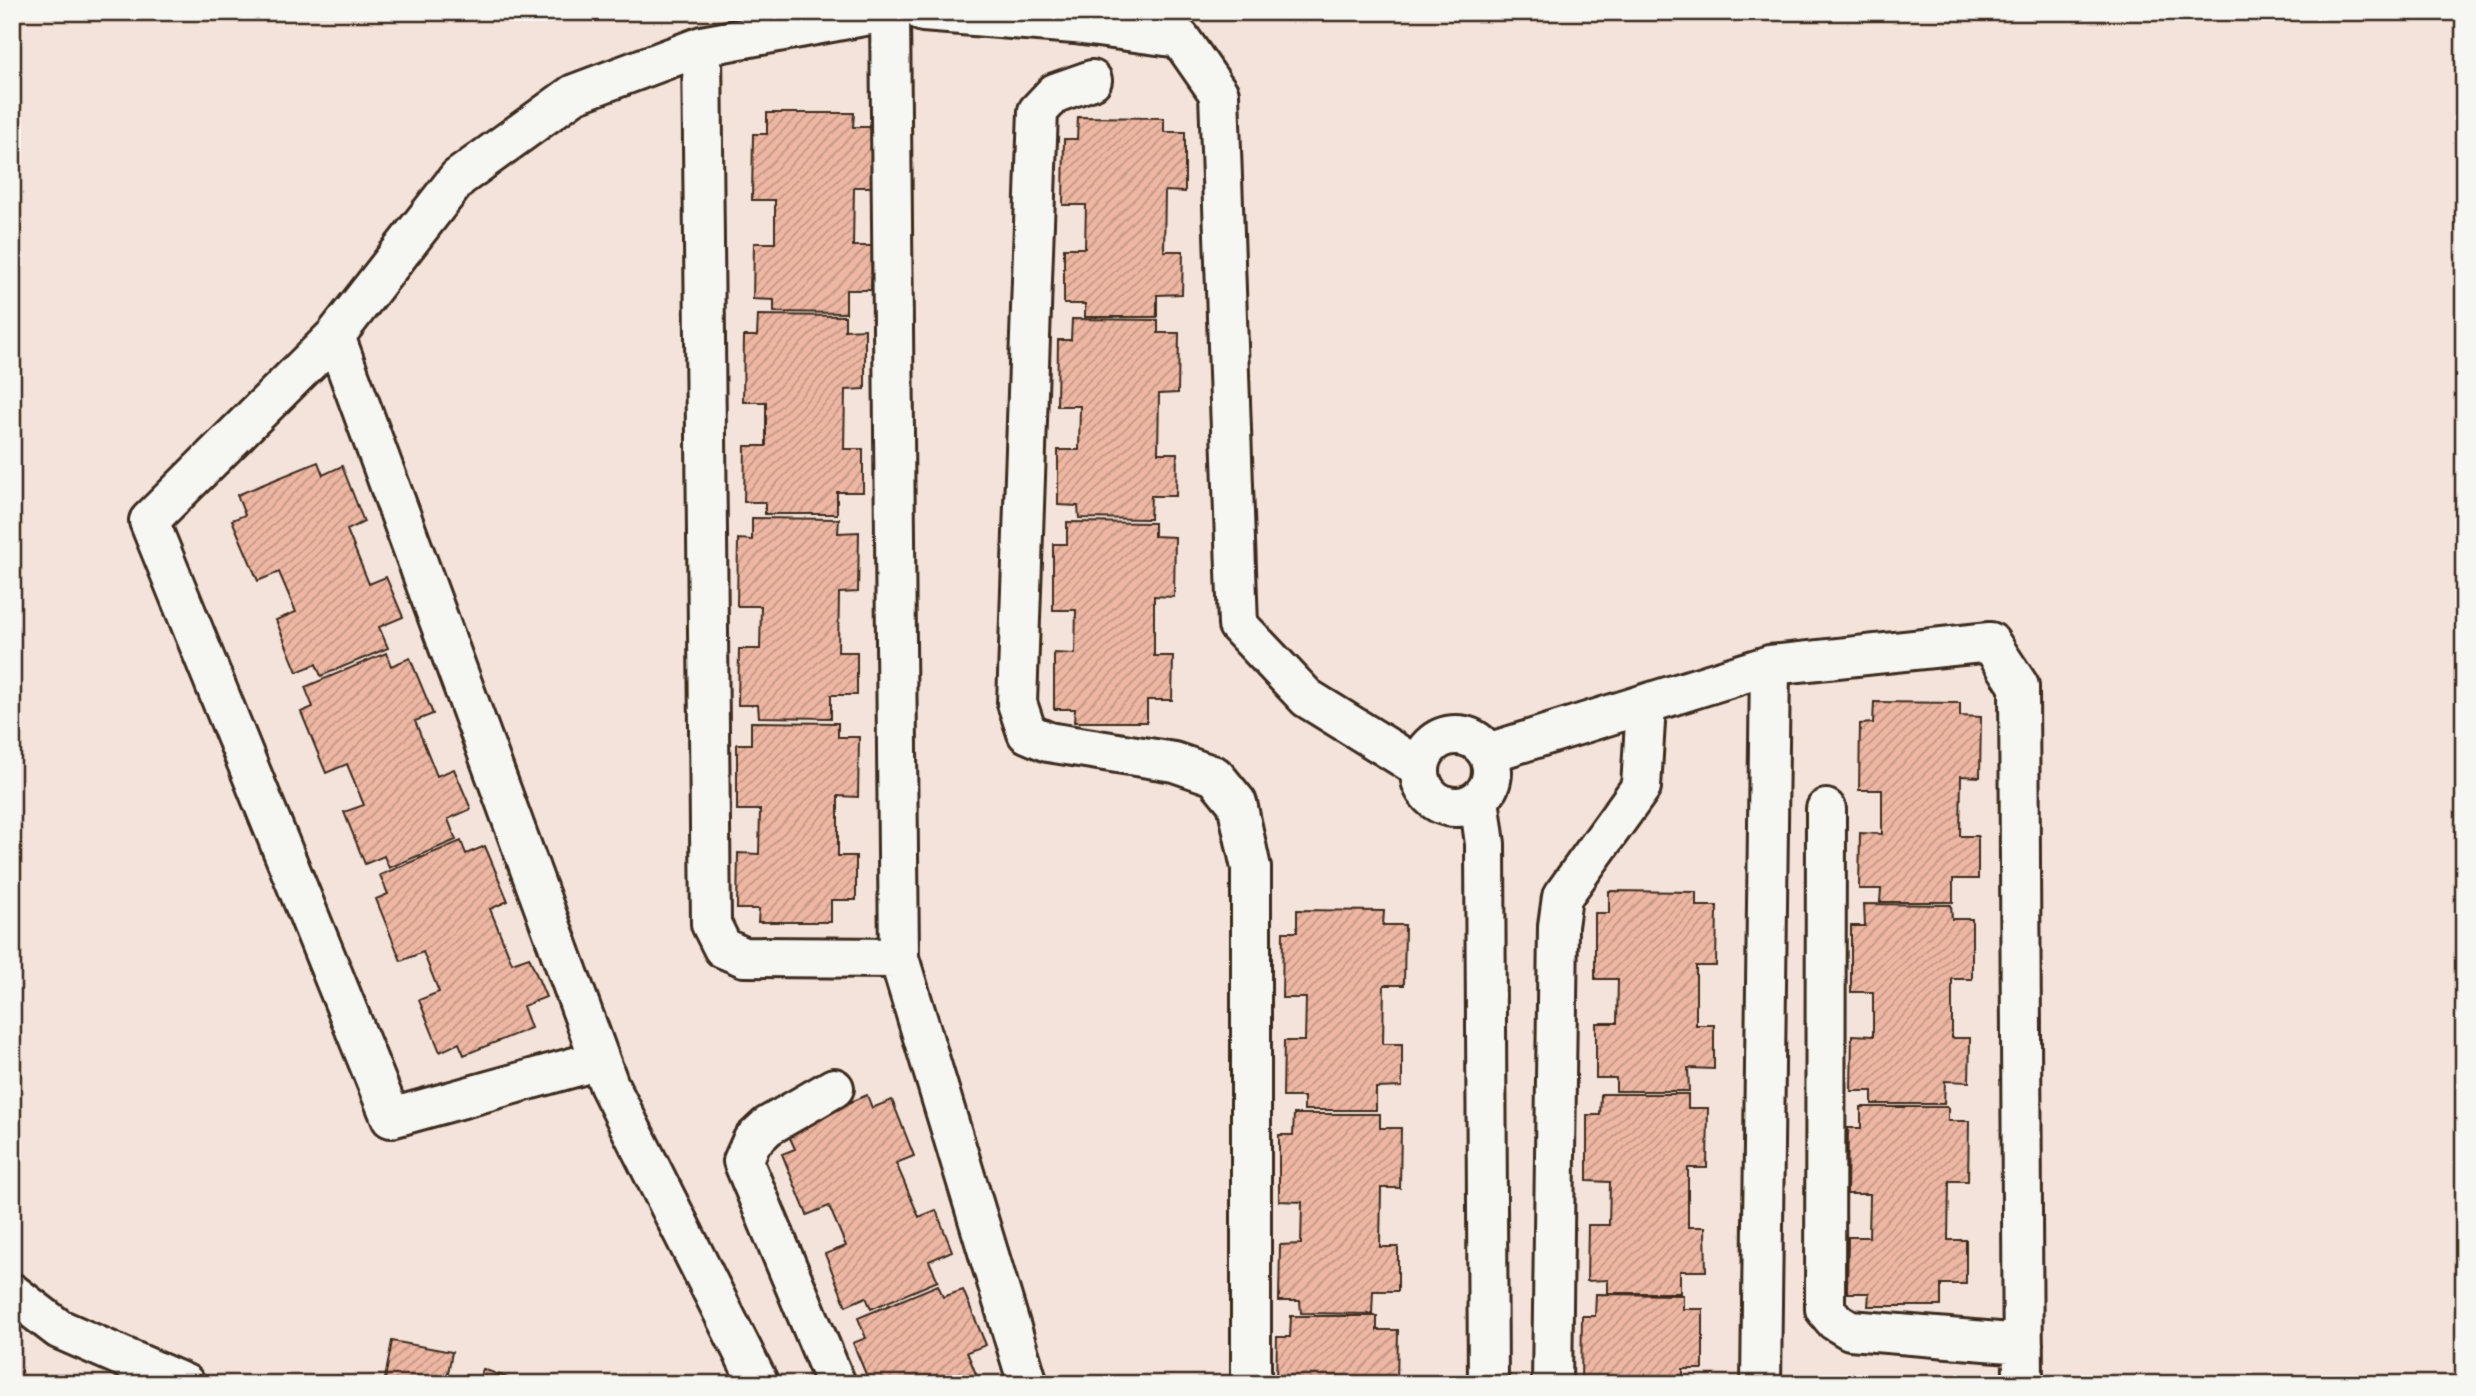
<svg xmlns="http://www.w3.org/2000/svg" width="2476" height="1396" viewBox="0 0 2476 1396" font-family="Mali,sans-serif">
<defs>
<pattern id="building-hatch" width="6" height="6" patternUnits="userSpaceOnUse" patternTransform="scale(1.75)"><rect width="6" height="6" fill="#eeb7a3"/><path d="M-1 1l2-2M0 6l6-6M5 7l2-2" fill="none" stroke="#c29584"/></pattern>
</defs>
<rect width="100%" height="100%" fill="#f4e3da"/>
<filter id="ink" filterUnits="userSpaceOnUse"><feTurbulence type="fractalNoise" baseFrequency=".0143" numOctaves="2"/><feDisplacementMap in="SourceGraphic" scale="14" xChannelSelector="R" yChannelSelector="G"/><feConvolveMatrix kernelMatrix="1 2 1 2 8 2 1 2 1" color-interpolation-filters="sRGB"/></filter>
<g filter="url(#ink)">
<!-- building -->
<path fill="url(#building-hatch)" stroke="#3b2a1e" stroke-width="2" d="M767,113H854L853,127H874V187H854L853,246H872L871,290H846V313L774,312V300L753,299L754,243H775V200H752L753,134H767Z
M1078,117L1164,118V132H1185V192L1165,191L1164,251H1183L1182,294L1157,295V317H1085V304H1064V248H1085L1086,205H1063L1064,139H1077Z
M758,315L845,316V330L865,329V389L845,390L844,449H863V492H837V514H765V502H744L745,446H766V402H743L744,336H757Z
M1072,319L1158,320V333H1179L1178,393L1159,394L1158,453H1177L1176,496H1151L1150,519L1079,518L1078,506L1058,505V450H1079L1080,406H1057L1058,340H1071Z
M318,462L323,475L342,466L364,522L347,530L369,584L386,577L403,617L379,627L388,648L321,676L316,664L297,672L276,620L296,612L279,572L258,581L232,520L245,515L237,495Z
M752,518L839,519L838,533L859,532L858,592L839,593L838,652H857V695H831V718L759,717L758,705H738L739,649H760L761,606H737L738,539L752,540Z
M1067,522L1154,523V536L1175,537L1174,597L1154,596V656H1173L1172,700H1147V722H1074L1075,709H1054V653L1075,654L1076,610H1053V544H1067Z
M386,653L391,666L410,658L433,714L415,721L437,776L454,769L471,809L448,819L456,840L389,868L384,856L365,864L344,812L364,805L347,764L326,773L301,712L313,707L305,687Z
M1874,702L1960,703V716L1981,717L1980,777L1961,776L1960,836H1978V879H1953V902H1880L1881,889H1859L1860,833L1882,834V790H1859L1860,724L1873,723Z
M751,722L838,723V737H859L858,797L838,796V856H856V900H831V922H758L759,909H737L738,853L759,854L760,810H737V744H751Z
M461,841L466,854L485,846L508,901L490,909L512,963L529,957L546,997L523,1006L531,1028L464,1055L459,1043L440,1052L419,1000L439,992L423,952L401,961L376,899L388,894L380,875Z
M1609,891L1696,892V906H1717L1716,966H1696V1025H1714V1069L1688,1068L1689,1091H1616V1078H1596V1023H1617L1618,979H1595V913H1609Z
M1864,904L1951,905L1952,919H1972V979H1952V1038H1970L1969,1082L1945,1081L1944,1104H1872V1091H1851L1852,1035L1873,1036V992H1851V926H1865Z
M1297,910L1384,911L1383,925H1405L1404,985H1384L1383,1044H1402V1087L1376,1088V1110H1304V1097H1283L1284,1041H1305L1306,998H1282L1283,932H1297Z
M1601,1094H1688V1108H1708L1707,1168H1688V1227H1705L1706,1271H1680V1293H1608V1280L1587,1281L1588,1225H1609L1610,1182L1587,1181V1115H1600Z
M867,1095L872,1108L892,1100L914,1156L896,1163L919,1217L936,1210L952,1251L929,1261L938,1281L871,1309L866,1297L846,1306L825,1254L846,1246L829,1206L807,1215L782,1154L795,1149L786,1129Z
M1861,1107H1948V1121H1969L1968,1181H1949L1948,1240H1966V1284H1941V1306H1868L1869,1293H1847L1848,1237H1869L1870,1194H1847L1848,1128H1861Z
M1294,1114H1380V1128H1401L1400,1188H1381L1380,1247H1398V1291H1373L1372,1314L1301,1313L1300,1301H1279L1280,1245L1301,1244L1302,1202L1279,1201V1135H1293Z
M938,1285L943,1297L963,1290L986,1345L967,1352L980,1384H870L853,1343L866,1338L858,1318Z
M1596,1294L1683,1295V1309H1703V1369H1683V1384L1581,1382L1582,1316H1595Z
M1291,1316H1377V1330H1398L1397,1384H1276L1277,1337H1290Z
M392,1341L452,1352L446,1384H384Z
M483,1369L524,1384H478Z"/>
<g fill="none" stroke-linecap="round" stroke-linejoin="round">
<defs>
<path id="minor" d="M890,12L899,958L1028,1384
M923,12L1075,24L1180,38L1219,94L1238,625L1307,698L1420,768
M702,46L711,924L723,948L744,957L899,958
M1092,80L1055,93L1038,111L1017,703L1027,733L1048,742L1174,762L1215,776L1237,803L1251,868V1384
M335,336L609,1085L759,1384
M1420 771a36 36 0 1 1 72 0a36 36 0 1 1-72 0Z
M1488,753L1770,665L1990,642L2019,686L2023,1384
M1479,799L1485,844L1488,1384
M1826,809L1825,1309L1835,1321L1850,1330L2023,1344
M600,1060L391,1118L149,521L335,336L458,178L574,94L702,46L885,12
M834,1088L768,1126L752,1141L743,1161L836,1384
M12,1293L59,1329L185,1384
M1552,1384L1558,926L1562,897L1641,787L1646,706
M1761,1384L1770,665"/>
</defs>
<!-- minor casing -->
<use href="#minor" stroke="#3b2a1e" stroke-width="44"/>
<!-- path -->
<path stroke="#3b2a1e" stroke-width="4.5" stroke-dasharray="2 5" stroke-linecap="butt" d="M2464,1128V1189"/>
<!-- minor -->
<use href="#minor" stroke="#f6f6f2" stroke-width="38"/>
</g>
</g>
<!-- margin -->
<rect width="2476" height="1396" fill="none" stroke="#f6f6f2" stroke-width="42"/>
<rect x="21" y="21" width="2434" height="1354" fill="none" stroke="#3b2a1e" stroke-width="2.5" filter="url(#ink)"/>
</svg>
